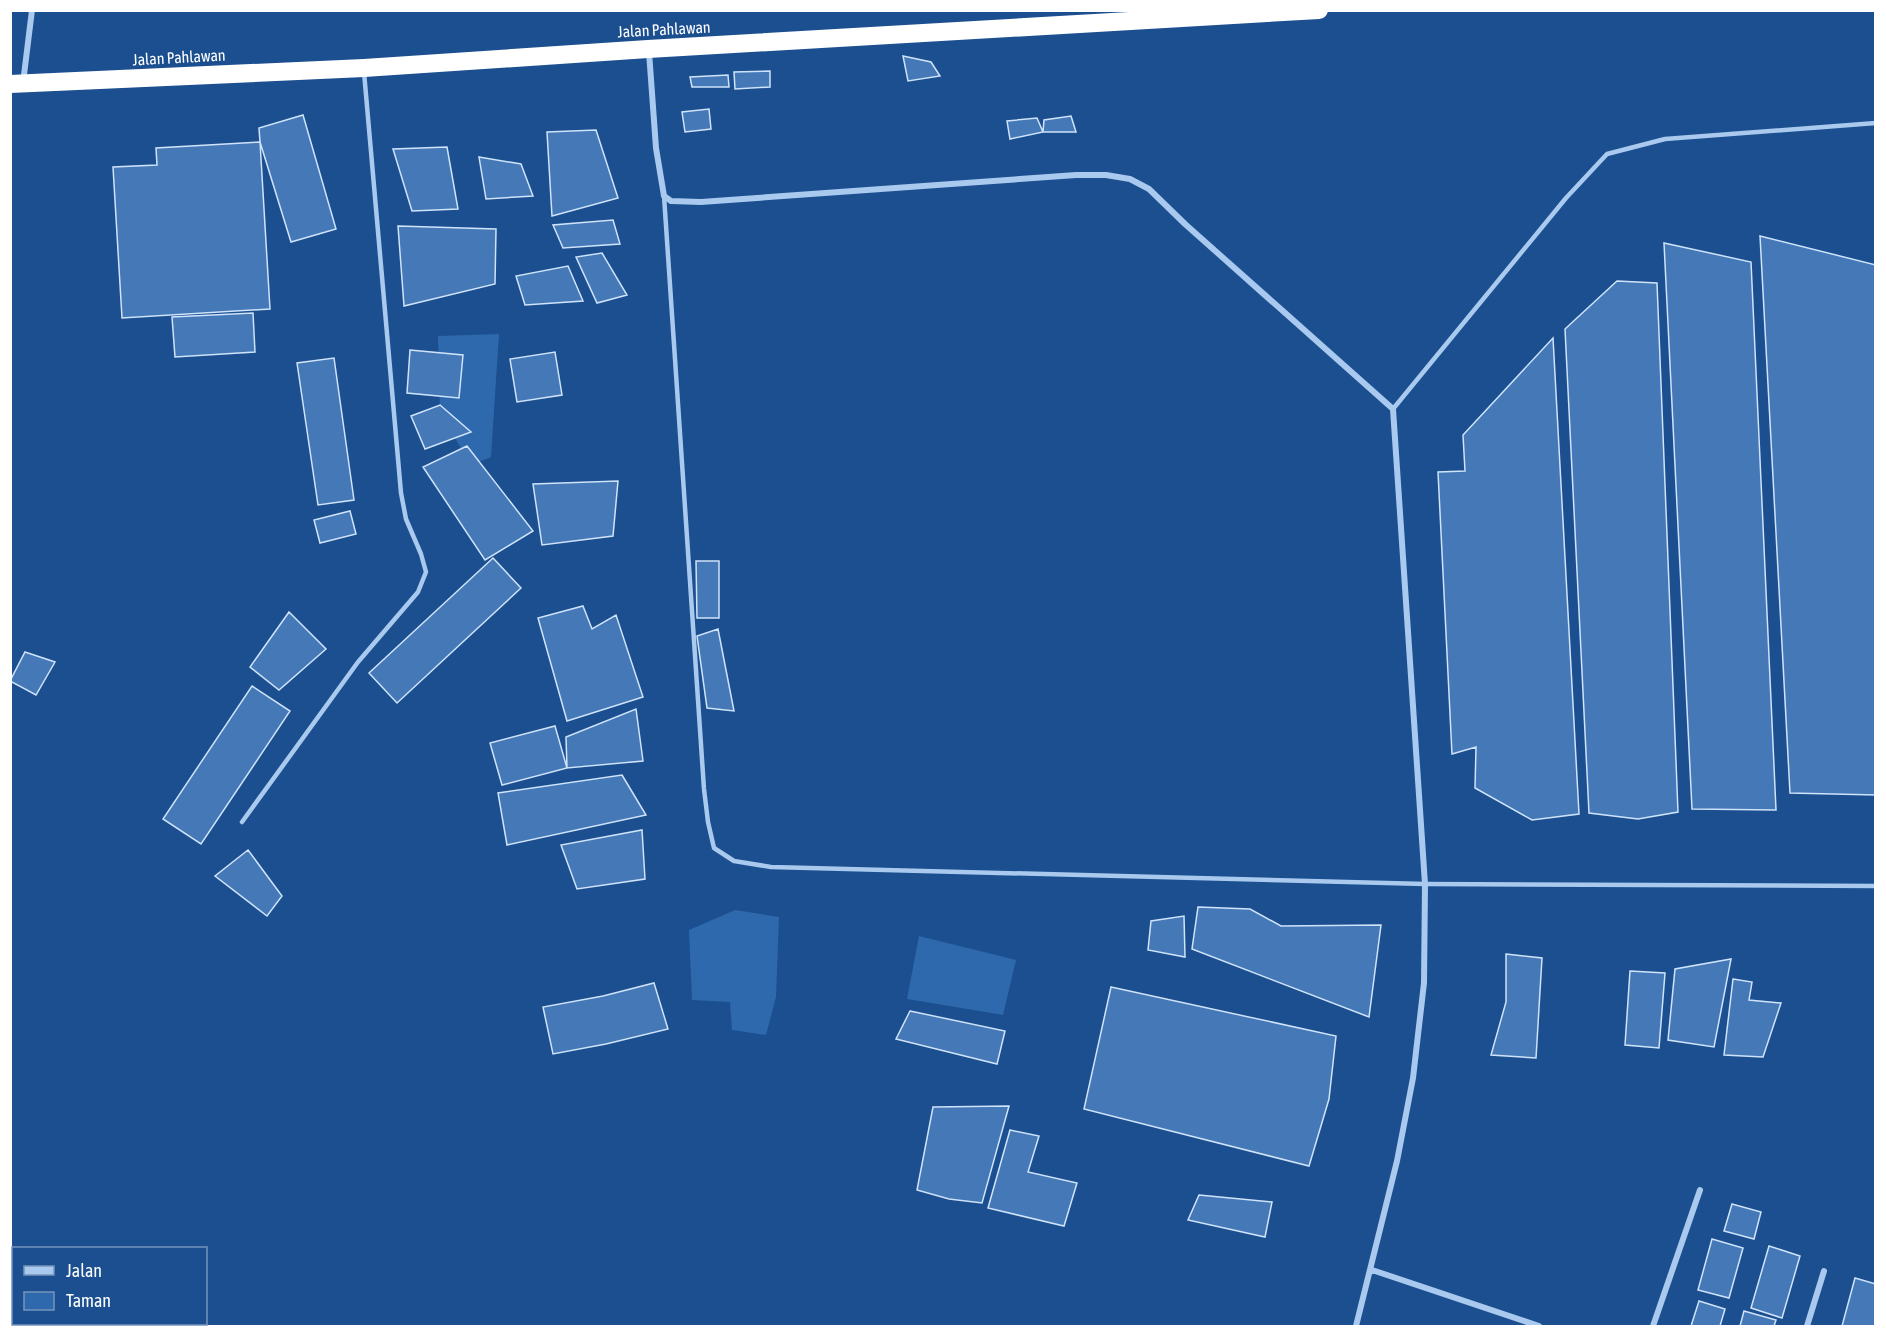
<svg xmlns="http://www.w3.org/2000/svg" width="1886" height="1337" viewBox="0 0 1886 1337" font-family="'Asap Condensed',sans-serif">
<rect width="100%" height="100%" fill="#1b4f8f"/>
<!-- green -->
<path fill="#2e69ad" d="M499,334L491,457L471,465L440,413L438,336Z
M735,910L779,917L776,997L766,1035L732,1030L730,1002L692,1000L689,930Z
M919,936L1016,960L1003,1015L907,999Z"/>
<!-- building -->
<path fill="#4478b7" stroke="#cfe3fa" stroke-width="1.5" d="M903,56L931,62L940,76L908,81Z
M770,71V87L735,89L734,72Z
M728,75L729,87H692L690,77Z
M709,109L711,129L685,132L682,112Z
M303,115L336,229L291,242L260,142L259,128Z
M1071,116L1076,132H1043L1044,120Z
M1037,118L1043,132L1010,139L1007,121Z
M596,130L618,198L552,216L547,132Z
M260,142L270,309L122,318L113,167L157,165L156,148Z
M447,147L458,209L412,211L393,149Z
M479,157L521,164L533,196L486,199Z
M613,220L620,244L563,248L553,225Z
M398,226L496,229L495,284L404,306Z
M1760,236L1876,265V795L1790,793Z
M1664,243L1751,262L1776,810L1692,809Z
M602,253L627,295L597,303L576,257Z
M568,266L583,301L525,305L516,276Z
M1617,281L1657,283L1678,812L1638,819L1589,813L1565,329Z
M253,313L255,352L175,357L172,317Z
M1553,338L1579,814L1532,820L1475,788L1476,747L1452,754L1438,472L1465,471L1463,435Z
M410,350L463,355L459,398L407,393Z
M555,352L562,395L517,402L510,359Z
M334,358L354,500L318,505L297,363Z
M440,405L471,432L425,449L411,416Z
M467,446L533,531L485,560L423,467Z
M618,481L613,536L542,545L533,484Z
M350,511L356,534L320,543L314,520Z
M493,558L521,588L397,703L369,673Z
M696,561H719V618H697Z
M583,606L592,629L616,615L643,697L567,721L538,618Z
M289,612L326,649L279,690L250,667Z
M718,629L734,711L707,708L697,636Z
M25,652L55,662L36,695L10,681Z
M252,686L290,711L201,844L163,819Z
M636,709L643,761L567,768L566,737Z
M555,726L567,768L502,785L490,743Z
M622,775L646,815L507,845L498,793Z
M642,830L645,879L577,889L561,845Z
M248,850L282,896L267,916L215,876Z
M1198,907L1250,909L1281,926L1381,925L1369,1017L1192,949Z
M1184,916L1185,957L1148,950L1151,921Z
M1506,954L1542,958L1536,1058L1491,1055L1506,1002Z
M1731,959L1714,1047L1668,1040L1675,969Z
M1630,971L1665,973L1659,1048L1625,1045Z
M1733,979L1752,982L1749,1000L1781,1003L1763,1057L1724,1055Z
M654,983L668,1029L606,1044L553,1054L543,1007L603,996Z
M1111,987L1336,1036L1329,1099L1309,1166L1084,1109Z
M910,1011L1005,1031L997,1064L896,1039Z
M1009,1106L982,1203L949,1199L917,1190L933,1107Z
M1010,1130L1039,1136L1028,1172L1077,1183L1064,1226L988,1208Z
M1199,1195L1272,1202L1265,1237L1188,1220Z
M1732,1204L1761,1212L1754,1239L1724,1231Z
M1712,1239L1743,1248L1729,1298L1698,1290Z
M1769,1246L1800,1256L1782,1318L1751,1308Z
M1855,1278L1876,1284V1326H1842Z
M1699,1301L1725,1309L1720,1326H1691Z
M1744,1311L1776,1320L1774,1326H1740Z"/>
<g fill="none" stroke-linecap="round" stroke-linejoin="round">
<!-- lane -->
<path stroke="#a9c9ee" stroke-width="4.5" d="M664,196L704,789L708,822L714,848L734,861L771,867L1425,884L1876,886
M1393,409L1566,198L1607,154L1665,139L1876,123
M242,822L358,662L418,592L426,572L421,554L406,519L401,493L364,72"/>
<!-- street -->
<path stroke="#a9c9ee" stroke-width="6" d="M649,52L656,148L664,196L671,201L701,202L1076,175H1106L1130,179L1149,189L1185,224L1393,409L1425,884L1424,983L1413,1078L1397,1161L1356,1326
M23,83L32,10
M1372,1270L1539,1326
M1653,1326L1700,1190
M1807,1326L1824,1271"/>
<!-- highway -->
<path stroke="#fff" stroke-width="18" d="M10,84L364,68L648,49L1319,10"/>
</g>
<g text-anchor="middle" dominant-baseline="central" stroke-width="4.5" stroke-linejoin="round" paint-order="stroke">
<!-- street labels -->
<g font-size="16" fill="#fff" stroke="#1b4f8f">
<text transform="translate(664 29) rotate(-3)">Jalan Pahlawan</text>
<text transform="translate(179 57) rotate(-3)">Jalan Pahlawan</text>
</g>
</g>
<!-- border -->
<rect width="1886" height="1337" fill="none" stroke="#ffffff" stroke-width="24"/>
<!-- legend -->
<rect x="12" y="1247" width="195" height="78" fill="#1b4f8f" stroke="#7695bc" stroke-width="1.5"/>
<rect x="24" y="1266" width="30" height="9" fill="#a9c9ee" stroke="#7695bc" stroke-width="1.5"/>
<text x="66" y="1277" font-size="18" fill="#ffffff">Jalan</text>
<rect x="24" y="1292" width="30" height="18" fill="#2e69ad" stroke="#7695bc" stroke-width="1.5"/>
<text x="66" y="1307" font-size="18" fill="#ffffff">Taman</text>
</svg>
